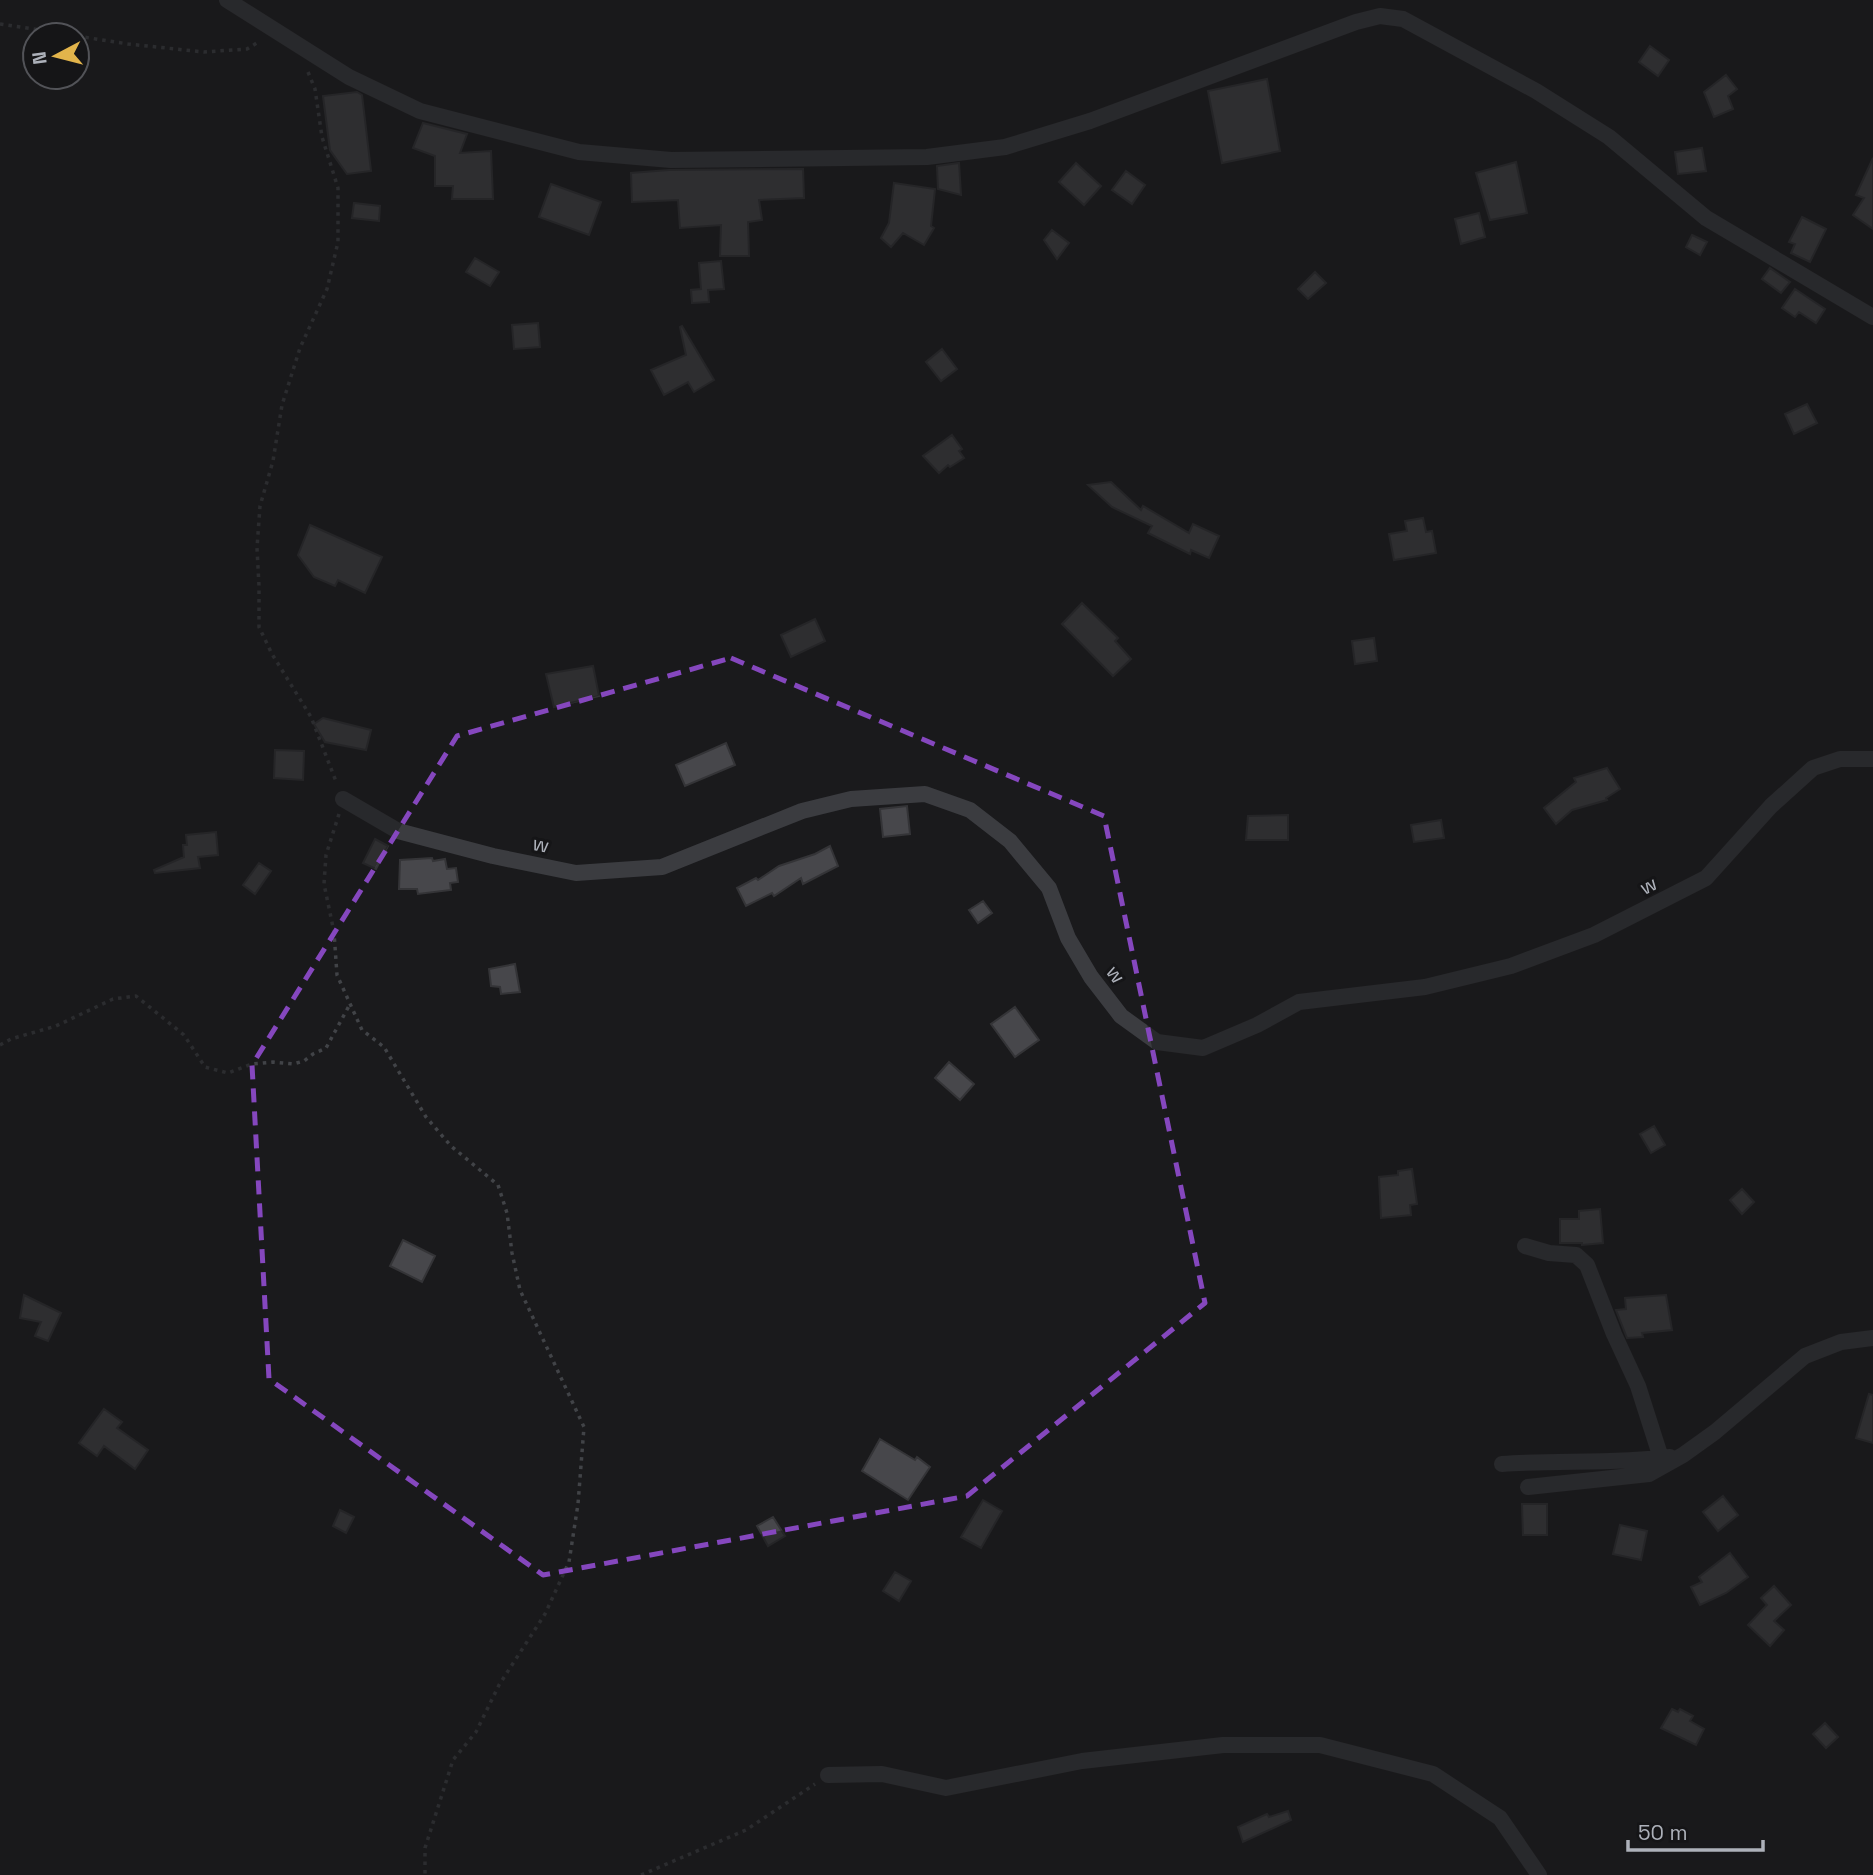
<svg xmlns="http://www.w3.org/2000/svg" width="1873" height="1875" viewBox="0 0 1873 1875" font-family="'Space Grotesk',sans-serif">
<rect width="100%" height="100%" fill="#1a1a1c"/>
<!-- building -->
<path fill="#47474b" stroke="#343437" stroke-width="2" d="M1650,46L1669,60L1658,76L1639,62Z
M1726,75L1737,89L1728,96L1733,109L1714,117L1704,92Z
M1267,79L1280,151L1222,163L1208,91Z
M357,92L362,95L371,171L347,174L330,150L323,96Z
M423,123L467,134L460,153L491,151L493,199H452L453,186H435V156L413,148Z
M1702,148L1706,171L1678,174L1675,152Z
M1873,158V229L1853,215L1864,198L1856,195Z
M1516,162L1527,213L1490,220L1476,173Z
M959,163L961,195L938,189L937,166Z
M1076,163L1101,186L1084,205L1059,182Z
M803,169L804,198L759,200L762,220L748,222L749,256H720L721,225L680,228L678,200L632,202L631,173L669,170Z
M1126,171L1145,185L1132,204L1112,190Z
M894,183L935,189L931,226L934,228L924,245L903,233L891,247L881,238L889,223Z
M551,184L601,202L589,235L539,217Z
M354,203L380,206L379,221L352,218Z
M1479,213L1485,237L1461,244L1455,219Z
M1802,217L1826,229L1810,262L1791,253L1795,244L1789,242Z
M1052,230L1069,243L1057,259L1044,240Z
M1692,235L1707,242L1700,255L1686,247Z
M475,258L499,272L490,286L466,272Z
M721,261L724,289L708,290L709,302L692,303L691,290L701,289L699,263Z
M1770,268L1790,282L1781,293L1762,279Z
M1315,272L1326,283L1308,299L1298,289Z
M1795,289L1825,309L1816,323L1799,312L1795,317L1782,308Z
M538,323L540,347L514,349L512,325Z
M682,326L714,380L694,392L688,382L664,395L651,370L686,355L680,327Z
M942,349L957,369L941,381L926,362Z
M1807,404L1817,423L1794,434L1785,414Z
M952,435L962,449L959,451L964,458L950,467L948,465L939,473L923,456Z
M1111,482L1141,510L1143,506L1189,533L1193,524L1219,536L1209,558L1191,550L1190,554L1148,533L1152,526L1112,507L1088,485Z
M1423,518L1426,532L1432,531L1436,553L1394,560L1389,534L1407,531L1405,521Z
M310,525L382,557L365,593L338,580L335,586L314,577L298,555Z
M1082,603L1118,638L1115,641L1131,659L1113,676L1062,624Z
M815,619L825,641L791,657L781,635Z
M1374,638L1377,661L1355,664L1352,641Z
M593,666L599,696L554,707L546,674Z
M323,718L371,730L366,750L325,742L314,724Z
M726,743L735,765L685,786L676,765Z
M275,750L304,751L303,780L274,778Z
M1607,768L1620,789L1606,798L1607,800L1572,810L1556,824L1544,808L1576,782L1574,778Z
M907,806L910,834L883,837L880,809Z
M1288,815V840H1246L1248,816Z
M1441,820L1444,838L1414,842L1411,825Z
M216,832L218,855L198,857L200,868L155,873L154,870L184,857L183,845H187L186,835Z
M375,839L388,846L376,869L363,863Z
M830,846L838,866L803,884L801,878L774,896L772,893L746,906L737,888L756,878L758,880L779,866L815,854Z
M432,858L433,861L445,859L447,869L456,868L458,882L450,883L451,890L418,894L417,889H399L400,860Z
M259,863L271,871L255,894L243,885Z
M983,901L992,913L978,923L969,910Z
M515,964L520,992L501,994L500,987L491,986L489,969Z
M1015,1007L1039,1040L1015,1057L991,1024Z
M949,1062L974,1084L960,1100L935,1078Z
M1654,1126L1665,1145L1651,1153L1640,1134Z
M1412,1169L1417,1204L1410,1205L1411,1215L1381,1218L1379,1177L1398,1175V1171Z
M1742,1189L1754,1202L1742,1214L1730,1200Z
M1600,1209L1603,1243L1582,1245V1243H1560V1219H1579V1211Z
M403,1240L435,1256L422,1282L390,1266Z
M24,1295L61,1313L48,1341L35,1336L41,1322L20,1318Z
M1666,1295L1672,1330L1642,1333L1643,1337L1627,1338L1616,1310L1626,1309L1625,1298Z
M1869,1394L1873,1395V1443L1856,1438Z
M104,1409L122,1422L117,1428L148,1450L135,1469L104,1446L97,1456L79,1443Z
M880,1439L915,1460L917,1457L930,1467L908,1500L862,1471Z
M1723,1496L1738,1515L1718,1531L1703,1512Z
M983,1500L1002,1511L981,1548L961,1537Z
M1522,1504H1547V1535H1523Z
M340,1510L354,1517L346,1533L333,1526Z
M773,1517L785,1536L768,1546L757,1526Z
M1620,1525L1647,1531L1641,1560L1613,1554Z
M1730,1553L1748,1577L1726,1593L1700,1605L1691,1587L1702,1582L1699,1577Z
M895,1572L911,1581L899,1601L883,1591Z
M1774,1586L1791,1605L1774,1621L1784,1630L1770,1646L1748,1625L1767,1605L1761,1598Z
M1672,1709L1678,1712L1680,1709L1693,1716L1690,1721L1704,1729L1696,1745L1661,1728Z
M1825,1723L1838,1737L1826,1748L1813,1734Z
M1288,1811L1291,1820L1243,1842L1238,1827L1267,1814L1269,1817Z"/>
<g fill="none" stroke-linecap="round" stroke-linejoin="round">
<!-- path -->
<path stroke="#414347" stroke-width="3.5" stroke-dasharray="3.5 5" stroke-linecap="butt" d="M0,24L74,35
M77,36L128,44L204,52L247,49L260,41
M308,72L315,89L322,137L338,188V242L327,289L300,348L282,405L273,461L260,506L257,548L259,586V627L272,654L311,717L337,784
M339,814L326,855L324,884L334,932L337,975L362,1030L384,1047L426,1117L451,1146L498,1185L507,1213L512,1253L520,1290L584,1427L578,1504L569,1562L545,1614L499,1685L476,1732L453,1760L425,1848V1875
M0,1045L11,1039L56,1026L113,999L136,996L184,1035L205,1067L228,1073L252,1064L273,1062L293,1064L304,1061L313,1054L326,1048L349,1006
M641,1875L746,1830L815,1784"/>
<!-- street -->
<path stroke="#3b3c40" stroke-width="16" d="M227,0L349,77L420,111L579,152L671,160L927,157L1005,147L1090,121L1356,22L1380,16L1403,19L1536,91L1609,137L1706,218L1873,317
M343,799L398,831L493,856L576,873L662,867L802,811L851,799L925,794L970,810L1010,841L1049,888L1068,938L1091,977L1121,1016L1157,1042L1203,1048L1257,1025L1299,1002L1425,987L1511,966L1594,935L1706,878L1771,806L1813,768L1840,759H1873
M1525,1246L1549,1253L1576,1255L1587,1265L1614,1334L1638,1386L1661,1458
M1502,1464C1558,1460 1614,1464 1670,1457
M1528,1487L1649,1474L1683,1455L1715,1432L1805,1356L1841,1342L1873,1338
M828,1775L882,1774L946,1788L1082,1761L1223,1745H1320L1433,1774L1500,1818L1539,1875"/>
</g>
<!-- marked area -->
<path d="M0 0H1873V1875H0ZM731,658L1104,816L1205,1303L967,1496L543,1575L269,1379L252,1065L457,736Z" fill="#1a1a1c" fill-opacity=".55" fill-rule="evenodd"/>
<path fill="none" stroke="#8547be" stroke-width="5" stroke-dasharray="14 9" stroke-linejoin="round" d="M731,658L1104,816L1205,1303L967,1496L543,1575L269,1379L252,1065L457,736Z"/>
<g text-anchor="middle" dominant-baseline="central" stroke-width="6" stroke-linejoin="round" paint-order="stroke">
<!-- street labels -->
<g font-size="21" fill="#adb1ba" stroke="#151517">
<text transform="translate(541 844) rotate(12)">w</text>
<text transform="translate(1648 885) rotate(-27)">w</text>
<text transform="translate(1116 974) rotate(53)">w</text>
</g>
</g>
<!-- north arrow -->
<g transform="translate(56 56) rotate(263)"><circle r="33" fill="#151517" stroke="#525358" stroke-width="2"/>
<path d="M0-5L12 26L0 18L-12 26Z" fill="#e2b44b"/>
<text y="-10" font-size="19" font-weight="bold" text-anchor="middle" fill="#adb1ba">N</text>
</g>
<!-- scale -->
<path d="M1628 1840v10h135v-10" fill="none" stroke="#adb1ba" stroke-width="3.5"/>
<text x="1638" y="1840" font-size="21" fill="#adb1ba" stroke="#151517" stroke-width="5" paint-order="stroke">50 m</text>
</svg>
